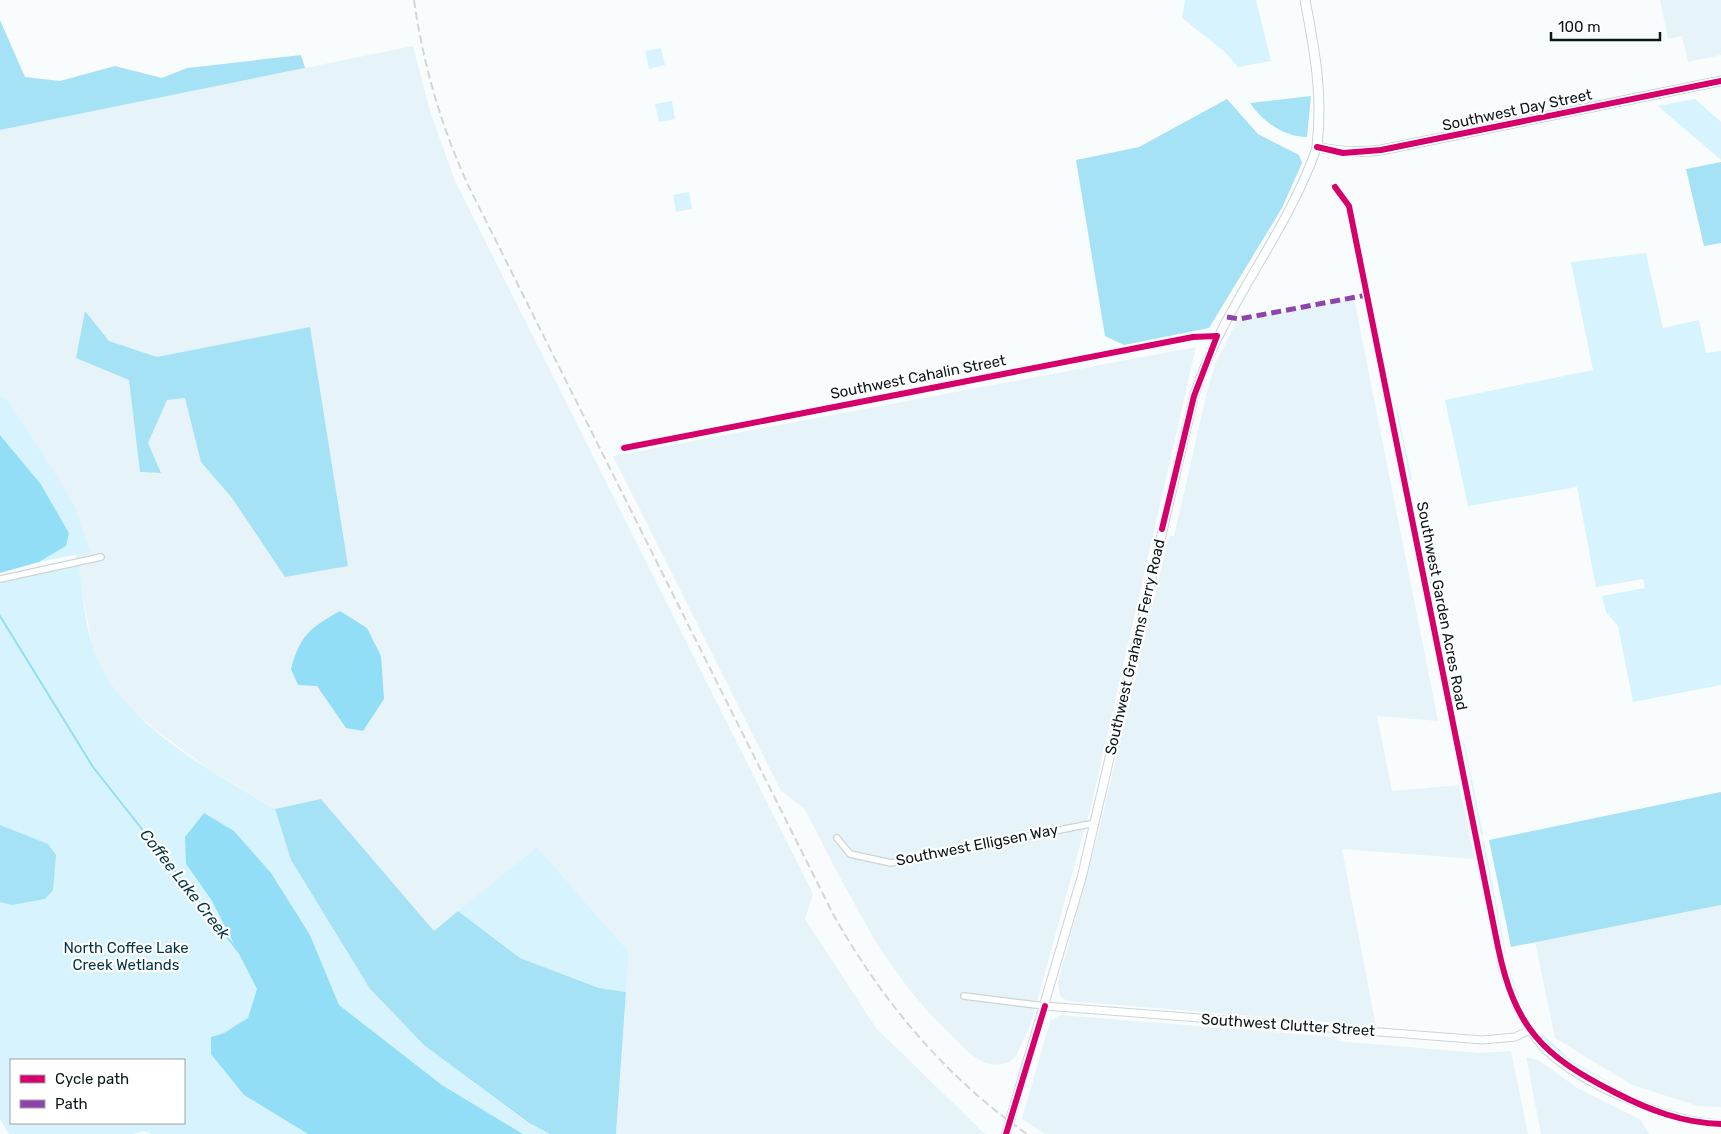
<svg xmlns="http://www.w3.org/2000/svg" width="1721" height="1134" viewBox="0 0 1721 1134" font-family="Rubik,sans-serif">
<rect width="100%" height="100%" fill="#f9fcfd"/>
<!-- built -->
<path fill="#e6f4f9" d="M1660,0H1721V55L1688,62L1682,36L1668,39Z
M413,46L430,111L455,181L813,894L805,919L876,1028L985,1134H616L629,952L537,847L434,931L321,799L275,809L210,770L157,731L129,708L107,681L92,646L68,515L0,406V130Z
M1354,298L1438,721L1377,716L1392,791L1459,785L1475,859L1342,849L1376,1026L1067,1001L1060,996L1058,982L1100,826L1169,536H1174L1207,392L1215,364L1237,321Z
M1196,347L1091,806L1031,1023L1016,1056L1008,1063L997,1065L985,1063L970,1054L930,1014L908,988L877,944L838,874L804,808L781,791L613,456Z
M1721,905V1107L1698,1106L1632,1085L1555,1038L1535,942Z
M1060,1015L1337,1037V1041L1480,1053L1511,1051L1528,1134H1045L1022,1119L1050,1021Z
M1526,1057L1538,1060L1579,1089L1641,1120L1649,1134H1541Z"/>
<!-- green -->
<path fill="#d7f3fd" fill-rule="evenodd" d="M1185,0H1256L1271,61L1238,67L1224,51L1182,18Z
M661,48L665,65L649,69L645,51Z
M1695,99L1721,122V160L1658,106Z
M672,101L675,119L659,122L655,104Z
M689,192L692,209L676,212L673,195Z
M1646,253L1663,328L1699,320L1706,353L1721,351V685L1633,702L1618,626L1606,612L1602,596L1645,588L1643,579L1596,587L1577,487L1468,506L1445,400L1593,370L1571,262Z
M0,396L8,400L73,502L90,552L39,562L66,546L40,483L0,435Z
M1397,409L1412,480H1410L1396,410Z
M1426,549L1438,612H1436L1424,550Z
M78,564C83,591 84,621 93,647C116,721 211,771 275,809L291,860L370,989L425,1046L528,1123L550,1134H523L442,1085L339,1005L310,935L186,864L212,901L412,1134H152L144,1131L133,1134H9L0,1119V581ZM11,1060H184V1123H11Z
M1463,741H1464L1483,835H1481Z
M1482,841H1484L1506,954H1505Z
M537,847L629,952L626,992L599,988L520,958L458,911Z
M1507,963L1520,1001L1537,1030L1516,995Z
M1540,1032L1572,1061L1611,1083C1592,1074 1545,1051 1540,1032Z"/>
<!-- forest -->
<path fill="#a6e2f6" d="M0,20L25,77L60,81L115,66L162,78L187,68L301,55L305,68L0,130Z
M1311,96L1307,137C1284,137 1262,121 1250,103Z
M1227,99L1258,134L1299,155L1302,163L1282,208L1209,328L1124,345L1105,336L1076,160L1139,147Z
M1721,162V243L1704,246L1686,169Z
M85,311L109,341L157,357L310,327L348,566L285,577L232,498L201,462L185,398L167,400L148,443L161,473L140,472L129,380L76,358Z
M1721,792V905L1511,947L1489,840Z
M321,799L434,931L458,911L520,958L599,988L626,992L616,1134H550L529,1123L425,1046L370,989L291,860L275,809Z
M0,825L48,844L56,855L53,890L45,899L12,905L0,902Z"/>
<!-- water -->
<path fill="#93def7" d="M0,435L40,483L69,533L66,546L39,562L0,573Z
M340,611L367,628L381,656L384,699L363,731L346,728L317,686L298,685L291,669C300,635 310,628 340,611Z
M204,813L234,831L271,873L310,935L339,1005L442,1085L523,1134H308L244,1095L211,1054V1037L224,1033L248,1018L257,989L212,901L186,864L185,837Z"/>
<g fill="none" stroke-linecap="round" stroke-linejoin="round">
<!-- stream -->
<path stroke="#93def7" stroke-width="2" d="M0,616L93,767L242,956"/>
<defs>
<path id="minor" d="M1335,187L1349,206L1502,969L1517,1009L1530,1030
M624,448L1193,337L1217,336
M0,579L101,557
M837,838L850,854L891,863L1095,823
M964,996L1045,1006"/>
<path id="tertiary" d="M1045,1006L1483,1040L1515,1037L1530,1030C1535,1037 1540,1045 1547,1051C1584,1086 1670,1122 1721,1124"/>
<path id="secondary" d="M1006,1134L1082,876L1194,396C1223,305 1286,236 1317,147"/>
<path id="primary" d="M1305,0C1315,52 1323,95 1317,147C1339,152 1359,153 1381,150L1721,81"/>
</defs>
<!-- minor casing -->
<use href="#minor" stroke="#ced4d6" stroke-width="8"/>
<!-- tertiary casing -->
<use href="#tertiary" stroke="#ced4d6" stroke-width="9"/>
<!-- secondary casing -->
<use href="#secondary" stroke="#ced4d6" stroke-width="10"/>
<!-- primary casing -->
<use href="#primary" stroke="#ced4d6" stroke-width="11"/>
<!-- minor -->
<use href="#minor" stroke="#feffff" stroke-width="5.5"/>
<!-- tertiary -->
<use href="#tertiary" stroke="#feffff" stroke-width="7"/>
<!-- secondary -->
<use href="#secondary" stroke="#feffff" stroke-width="8"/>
<!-- primary -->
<use href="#primary" stroke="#feffff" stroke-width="9"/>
<!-- rail -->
<path stroke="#d4d6d6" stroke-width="2" stroke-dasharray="8 4" stroke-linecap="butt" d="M414,0C423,64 441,126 468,185L833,914C882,1001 945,1077 1027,1134"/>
<!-- quiet -->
<path stroke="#8e44ad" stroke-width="5" stroke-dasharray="10 5" stroke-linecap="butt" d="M1227,317L1239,319L1367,295"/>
<defs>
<path id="cycleway" d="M1317,147L1343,153L1381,150L1721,81
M1335,187L1349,206L1498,947C1515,1029 1543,1056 1616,1093C1649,1110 1683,1123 1721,1124
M624,448L1193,337L1217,336L1194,396L1162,529
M1006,1134L1045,1006"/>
</defs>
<!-- cycleway casing -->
<use href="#cycleway" stroke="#fff" stroke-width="9"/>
<!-- cycleway -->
<use href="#cycleway" stroke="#d6006c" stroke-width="6"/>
</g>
<g text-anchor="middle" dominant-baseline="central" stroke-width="4.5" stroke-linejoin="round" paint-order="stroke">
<!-- street labels -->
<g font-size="15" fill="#0c171b" stroke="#fff">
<text transform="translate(1517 110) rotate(-12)">Southwest Day Street</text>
<text transform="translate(918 377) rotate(-11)">Southwest Cahalin Street</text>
<text transform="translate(1442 606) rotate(79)">Southwest Garden Acres Road</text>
<text transform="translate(1135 647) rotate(-77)">Southwest Grahams Ferry Road</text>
<text transform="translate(977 845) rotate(-11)">Southwest Elligsen Way</text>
<text transform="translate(1288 1025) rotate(4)">Southwest Clutter Street</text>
</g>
<!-- park labels -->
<g font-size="15" fill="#023644" stroke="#fff">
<text x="126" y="948">North Coffee Lake<tspan x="126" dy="17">Creek Wetlands</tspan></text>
</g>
<!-- water labels -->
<g font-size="16" font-style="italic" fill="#053846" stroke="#fff">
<text transform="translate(185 884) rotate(52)">Coffee Lake Creek</text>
</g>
</g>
<!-- legend -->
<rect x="10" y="1059" width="175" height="65" fill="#ffffff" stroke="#9ea2a4"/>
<rect x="20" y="1075" width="25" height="8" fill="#d6006c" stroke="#9ea2a4"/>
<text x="55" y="1084" font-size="15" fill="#0c171b">Cycle path</text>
<rect x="20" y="1100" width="25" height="8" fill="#8e44ad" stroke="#9ea2a4"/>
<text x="55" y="1109" font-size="15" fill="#0c171b">Path</text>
<!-- scale -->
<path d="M1551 32v8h109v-8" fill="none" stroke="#0c171b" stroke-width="2.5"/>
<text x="1558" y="32" font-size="15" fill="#0c171b" stroke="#ffffff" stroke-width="4" paint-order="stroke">100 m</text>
</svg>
